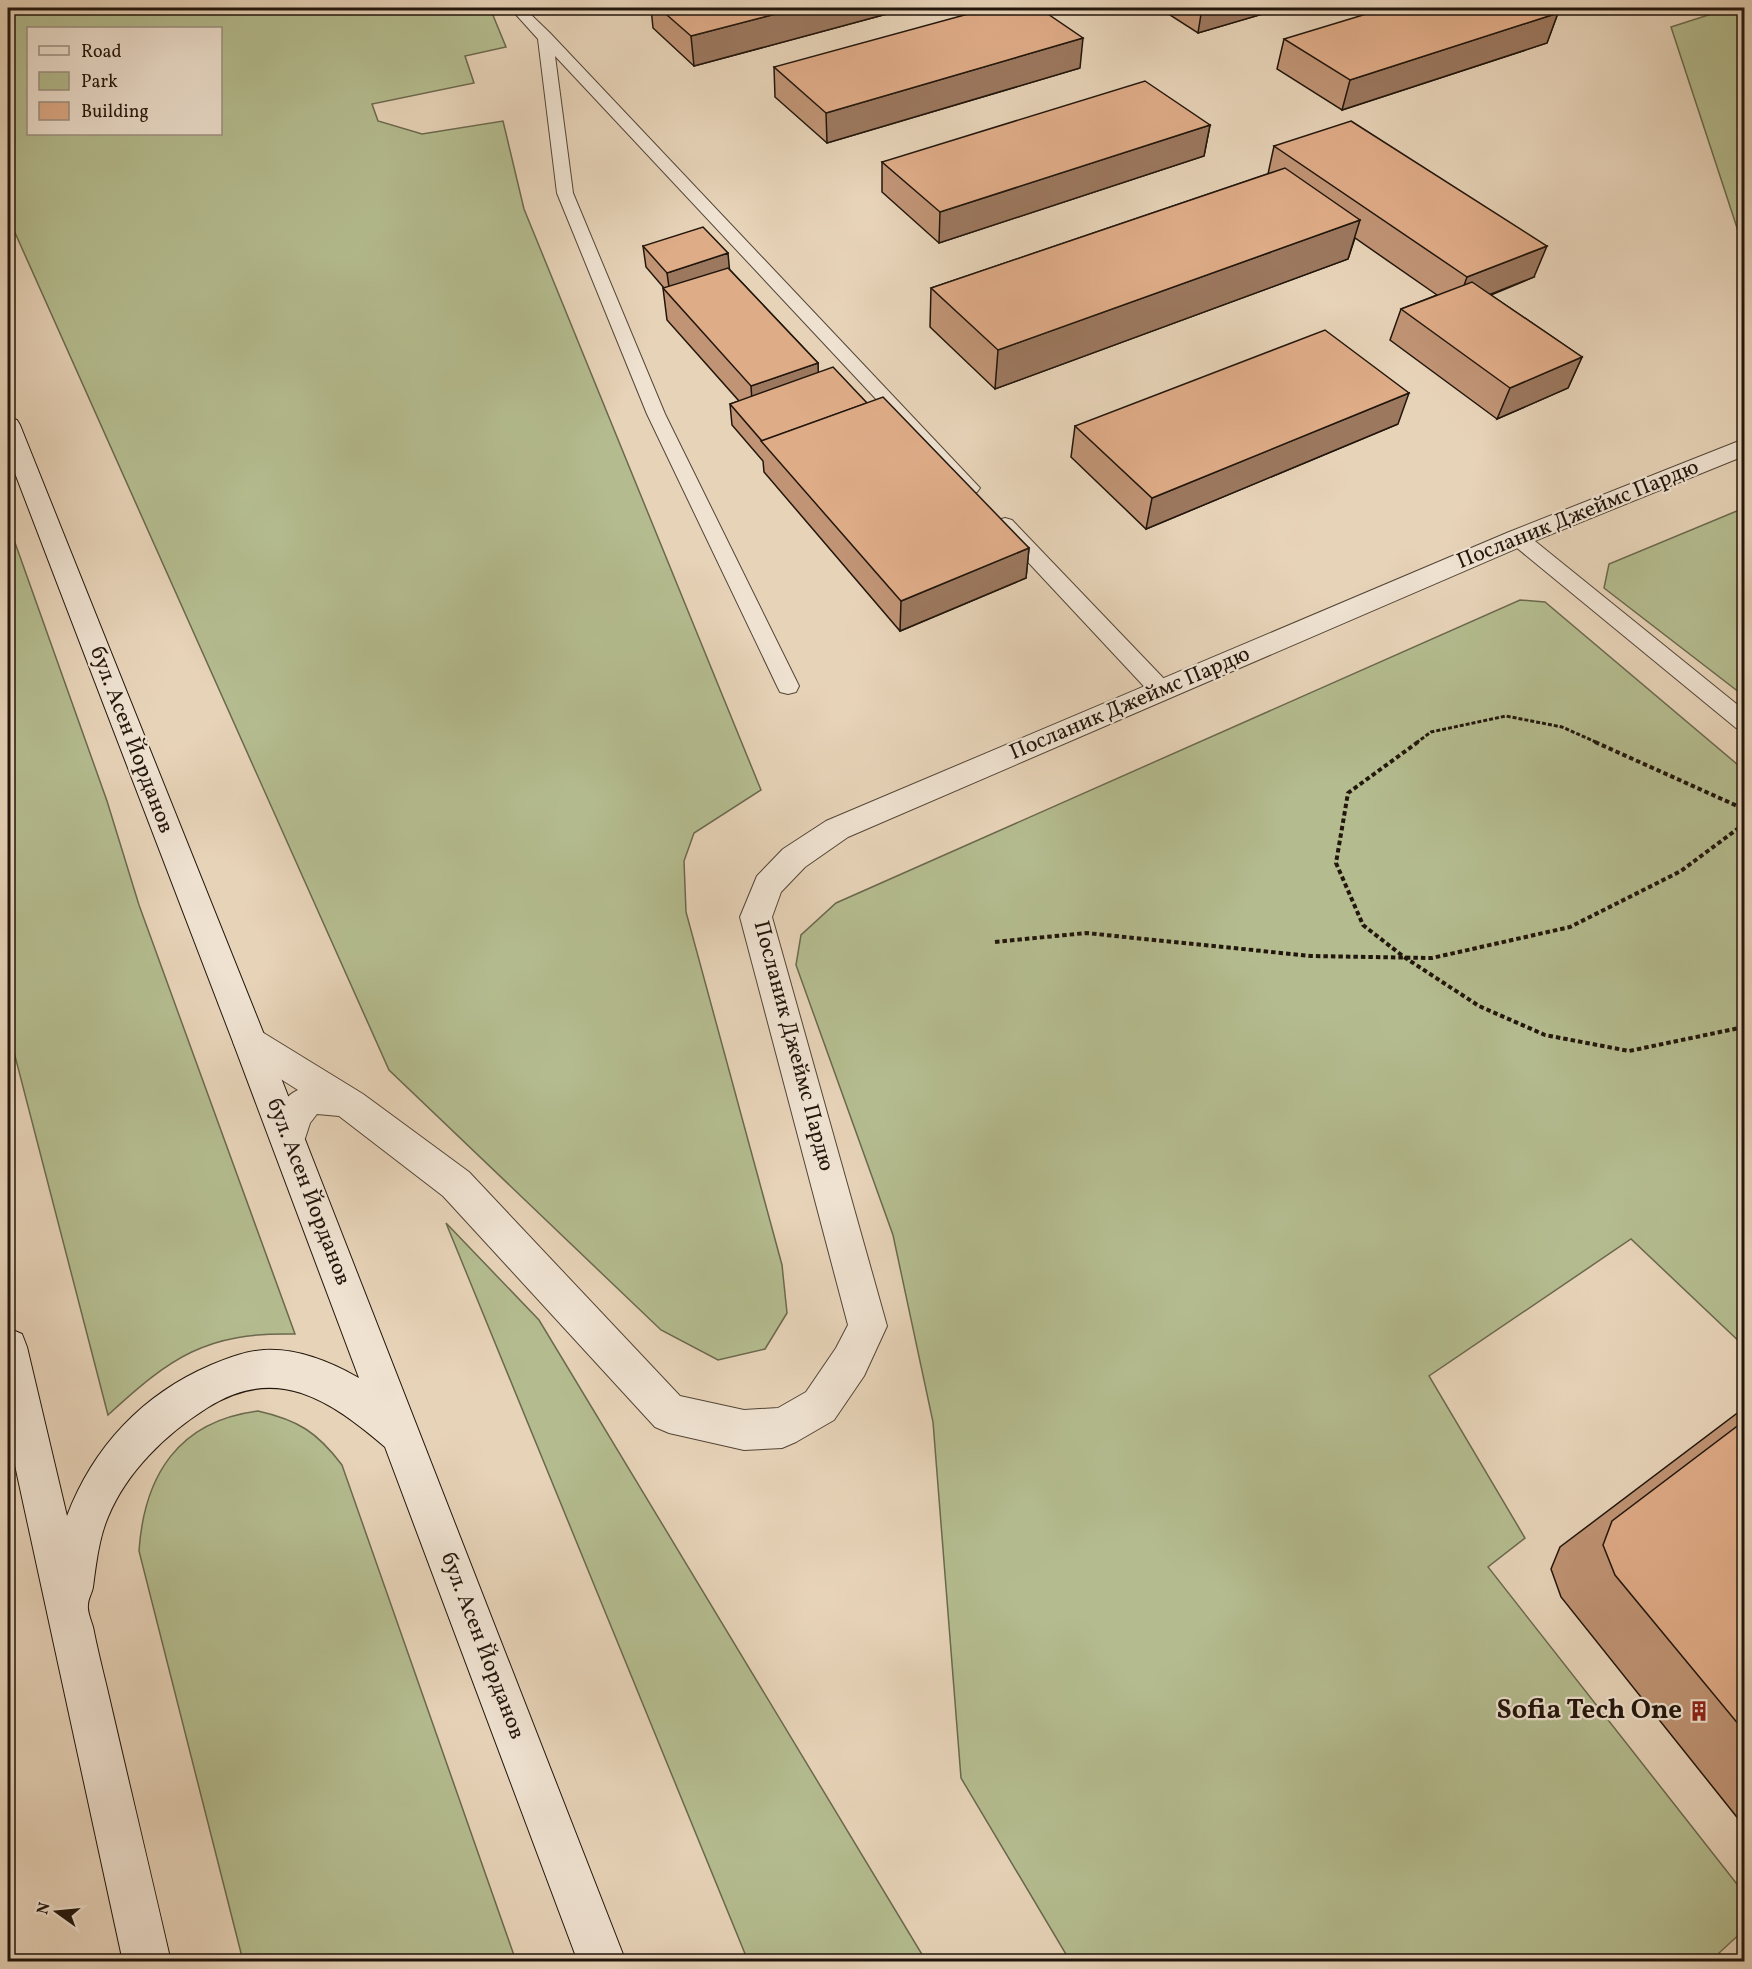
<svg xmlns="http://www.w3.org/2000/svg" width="1752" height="1969" font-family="Vollkorn,serif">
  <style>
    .green { fill: #b4bc8f; stroke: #6b694e; stroke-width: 1.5; fill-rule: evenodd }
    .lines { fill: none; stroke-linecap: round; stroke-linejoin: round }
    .lane-casing { stroke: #534537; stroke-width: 2 }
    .street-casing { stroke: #534537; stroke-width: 2 }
    .secondary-casing { stroke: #22160c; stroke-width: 2 }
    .path-far1 { stroke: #22160c; stroke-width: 3; stroke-dasharray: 4 2; stroke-linecap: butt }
    .path { stroke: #22160c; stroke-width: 4; stroke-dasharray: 4.5 3; stroke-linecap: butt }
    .lane { fill: #efe2d1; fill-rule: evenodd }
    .street { fill: #efe2d1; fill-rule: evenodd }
    .secondary { fill: #efe2d1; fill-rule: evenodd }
    .wall { fill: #c09475; stroke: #22160c; stroke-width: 1.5 }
    .shaded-wall { fill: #9c785f; stroke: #22160c; stroke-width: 1.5 }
    .building { fill: #dfac88; stroke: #22160c; stroke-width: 1.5 }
    .labels { text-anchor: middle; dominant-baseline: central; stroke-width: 4.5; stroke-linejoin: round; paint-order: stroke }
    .street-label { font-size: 22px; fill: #22160c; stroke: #efe2d1 }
    .near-poi-label { font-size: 27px; font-weight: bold; fill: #22160c; stroke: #efe2d1; text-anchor: end }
  </style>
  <rect width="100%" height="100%" fill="#e7d3b8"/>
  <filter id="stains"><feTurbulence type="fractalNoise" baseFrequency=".00333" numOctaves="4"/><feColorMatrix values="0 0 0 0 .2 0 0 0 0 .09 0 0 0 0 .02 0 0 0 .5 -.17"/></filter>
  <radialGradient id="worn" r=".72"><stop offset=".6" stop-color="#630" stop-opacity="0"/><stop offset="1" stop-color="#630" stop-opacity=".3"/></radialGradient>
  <g class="green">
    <path d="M8,8H438L440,10L490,8L506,47L465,56L474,83L372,104L378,121L422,134L503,121L524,209L761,790L694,833L684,861L686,912L782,1265L787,1313L765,1349L718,1360L661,1330L389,1070L8,217ZM220,28V134H28V28Z"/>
    <polygon points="1730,8 1744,8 1744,249 1671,27"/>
    <polygon points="1744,508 1744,696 1604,588 1609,564"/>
    <path d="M8,523L107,801L139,905L295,1334C206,1332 171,1357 108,1415L8,1029Z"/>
    <polygon points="1520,600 1545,602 1744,770 1744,1346 1631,1239 1429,1376 1525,1538 1488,1567 1744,1893 1744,1930 1719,1953 1725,1962 1070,1961 961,1778 933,1422 893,1235 796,965 801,935 836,903"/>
    <polygon points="446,1223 539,1320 926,1961 748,1961"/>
    <path d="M258,1411C298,1420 317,1432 342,1465L516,1961H243L139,1551C144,1476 178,1421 258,1411Z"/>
  </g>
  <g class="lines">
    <g class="lane-casing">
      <g id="lane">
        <polygon points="510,8 524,8 550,33 980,488 977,492 970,494 963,492 555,56 573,193 665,414 799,686 796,692 788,694 780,692 777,686 647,414 557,193 538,39"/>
        <polygon points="1005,518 1012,520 1169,684 1172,690 1169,696 1161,698 1153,696 998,530 995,525 998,520"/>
        <polygon points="1518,531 1525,533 1744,710 1744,730 1736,728 1511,543 1508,538 1511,533"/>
      </g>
    </g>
    <g class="street-casing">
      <path id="street" d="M1744,439V456L1527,544L848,837L805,867L781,892L772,917L887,1326L864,1376L834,1420L796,1442L782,1448L744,1450L669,1433L655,1427L443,1196L339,1116L317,1114L310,1123L301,1151L288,1156L275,1151C267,1132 277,1099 298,1090L238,1052L233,1042L238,1032L250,1027L262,1032L363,1094L469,1172L680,1396L744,1410L778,1408L806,1392L836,1348L848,1325L740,917L757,876L783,849L826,821L1509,532Z"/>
    </g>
    <g class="secondary-casing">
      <path id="secondary" d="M8,417L17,420L20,425L267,1042L626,1962H578L385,1447C331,1401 277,1363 207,1408C166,1434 127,1471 108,1517C99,1538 96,1564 93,1587C92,1593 88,1599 88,1605C87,1611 91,1620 93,1627C97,1647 102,1668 107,1688C128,1779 150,1870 171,1962H123L8,1433V1328L22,1334L27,1347L67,1516C93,1447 143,1394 211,1365C228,1358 246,1351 264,1350C297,1348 331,1362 359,1378L233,1042L8,455Z"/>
    </g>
    <polyline class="path-far1" points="1416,743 1431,732 1506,716 1562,727 1598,743"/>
    <g class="path">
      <polyline points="1418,742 1348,793 1336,863 1363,925 1404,957 1479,1006 1545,1035 1629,1051 1744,1027"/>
      <polyline points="1595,742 1744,809"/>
      <polyline points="995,942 1086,933 1311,956 1432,958 1570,927 1681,871 1744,824"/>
    </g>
    <use href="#lane" class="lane"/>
    <use href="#street" class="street"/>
    <use href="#secondary" class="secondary"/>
  </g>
  <g class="wall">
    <polygon points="651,8 909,8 694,66 653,28"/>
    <polygon points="1159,8 1283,8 1198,33"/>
    <polygon points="1558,13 1547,43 1342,110 1277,69 1284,39"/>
    <polygon points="774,67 1080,68 827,143 775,97"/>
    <polygon points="1210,125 1204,156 939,243 882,192 882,162"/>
    <polygon points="1274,146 1534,277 1491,295 1582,357 1568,388 1497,419 1390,340 1401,309 1437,295 1355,238 1348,259 995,389 930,327 931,288 1268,174"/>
    <polygon points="643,246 730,270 818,363 818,373 867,403 1029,548 1026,578 900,631 764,472 763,461 732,425 730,404 739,401 667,320 663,288 664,288 646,267"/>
    <polygon points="1398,424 1146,529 1071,457 1075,426"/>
    <polygon points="1744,1408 1744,1826 1561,1597 1551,1569 1560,1547"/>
  </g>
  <g class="shaded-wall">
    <polygon points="799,8 909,8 694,66 691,36"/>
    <polygon points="1202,8 1283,8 1198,33"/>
    <polygon points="1558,13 1547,43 1342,110 1350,80"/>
    <polygon points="1083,38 1080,68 827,143 826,113"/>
    <polygon points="1210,125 1204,156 939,243 940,212"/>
    <polygon points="1360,220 1348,259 995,389 998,350"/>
    <polygon points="1547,246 1534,277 1456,308 1467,277"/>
    <polygon points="728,253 730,275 670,294 667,273"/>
    <polygon points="1582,357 1568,388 1497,419 1510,388"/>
    <polygon points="818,363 819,394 753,417 751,386"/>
    <polygon points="1409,393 1398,424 1146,529 1152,498"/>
    <polygon points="1029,548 1026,578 900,631 901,601"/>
  </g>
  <g class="building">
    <polygon points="659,8 799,8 691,36"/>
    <polygon points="990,8 1039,8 1083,38 826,113 774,67"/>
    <polygon points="1386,8 1548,8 1558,13 1350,80 1284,39"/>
    <polygon points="1145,81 1210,125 940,212 882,162"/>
    <polygon points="1351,121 1547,246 1467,277 1274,146"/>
    <polygon points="1285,168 1360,220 998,350 931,288"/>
    <polygon points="703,227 728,253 667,273 643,246"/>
    <polygon points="728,268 818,363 751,386 663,288"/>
    <polygon points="1472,282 1582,357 1510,388 1401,309"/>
    <polygon points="1325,330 1409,393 1152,498 1075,426"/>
    <polygon points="833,367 867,403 762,441 730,404"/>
    <polygon points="883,397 1029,548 901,601 761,441"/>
    <polygon points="1744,1421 1744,1731 1615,1575 1603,1545 1612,1521"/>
  </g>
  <defs>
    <g id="building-bare" transform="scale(1.62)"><path d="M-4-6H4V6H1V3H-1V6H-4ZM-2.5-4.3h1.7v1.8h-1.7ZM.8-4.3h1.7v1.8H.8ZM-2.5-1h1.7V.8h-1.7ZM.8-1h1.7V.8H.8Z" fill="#8f2418" stroke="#efe2d1" stroke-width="2.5" paint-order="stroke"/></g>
  </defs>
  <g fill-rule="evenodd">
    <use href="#building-bare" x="1699" y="1711"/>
  </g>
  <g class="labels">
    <g class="street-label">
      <text transform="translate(1578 515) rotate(-22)">Посланик Джеймс Пардю</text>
      <text transform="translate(1130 704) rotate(-23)">Посланик Джеймс Пардю</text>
      <text transform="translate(131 740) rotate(69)">бул. Асен Йорданов</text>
      <text transform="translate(793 1046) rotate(75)">Посланик Джеймс Пардю</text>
      <text transform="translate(308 1192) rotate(69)">бул. Асен Йорданов</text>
      <text transform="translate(482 1646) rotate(69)">бул. Асен Йорданов</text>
    </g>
    <g class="near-poi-label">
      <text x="1682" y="1711">Sofia Tech One</text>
    </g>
  </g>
  <rect width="1752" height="1969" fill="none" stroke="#e7d3b8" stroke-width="30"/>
  <rect x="9" y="9" width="1734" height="1951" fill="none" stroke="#22160c" stroke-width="3"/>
  <rect x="15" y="15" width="1722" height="1939" fill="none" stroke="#22160c" stroke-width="1.5"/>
  <rect x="27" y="27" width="195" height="108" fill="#efe2d1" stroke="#9d9082" stroke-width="1.5"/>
  <rect x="39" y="46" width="30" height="9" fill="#efe2d1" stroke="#9d9082" stroke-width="1.5"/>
  <text x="81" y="57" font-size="18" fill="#22160c">Road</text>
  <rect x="39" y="72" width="30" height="18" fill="#b4bc8f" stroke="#9d9082" stroke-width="1.5"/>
  <text x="81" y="87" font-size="18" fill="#22160c">Park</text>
  <rect x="39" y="102" width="30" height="18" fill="#dfac88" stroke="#9d9082" stroke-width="1.5"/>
  <text x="81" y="117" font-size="18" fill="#22160c">Building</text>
  <g transform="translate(57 1912) rotate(285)" stroke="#efe2d1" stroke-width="4.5" paint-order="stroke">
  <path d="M0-4.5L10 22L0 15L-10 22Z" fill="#22160c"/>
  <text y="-9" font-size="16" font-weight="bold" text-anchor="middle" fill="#22160c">N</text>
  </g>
  <rect width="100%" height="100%" filter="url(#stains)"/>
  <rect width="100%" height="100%" fill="url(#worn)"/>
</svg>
